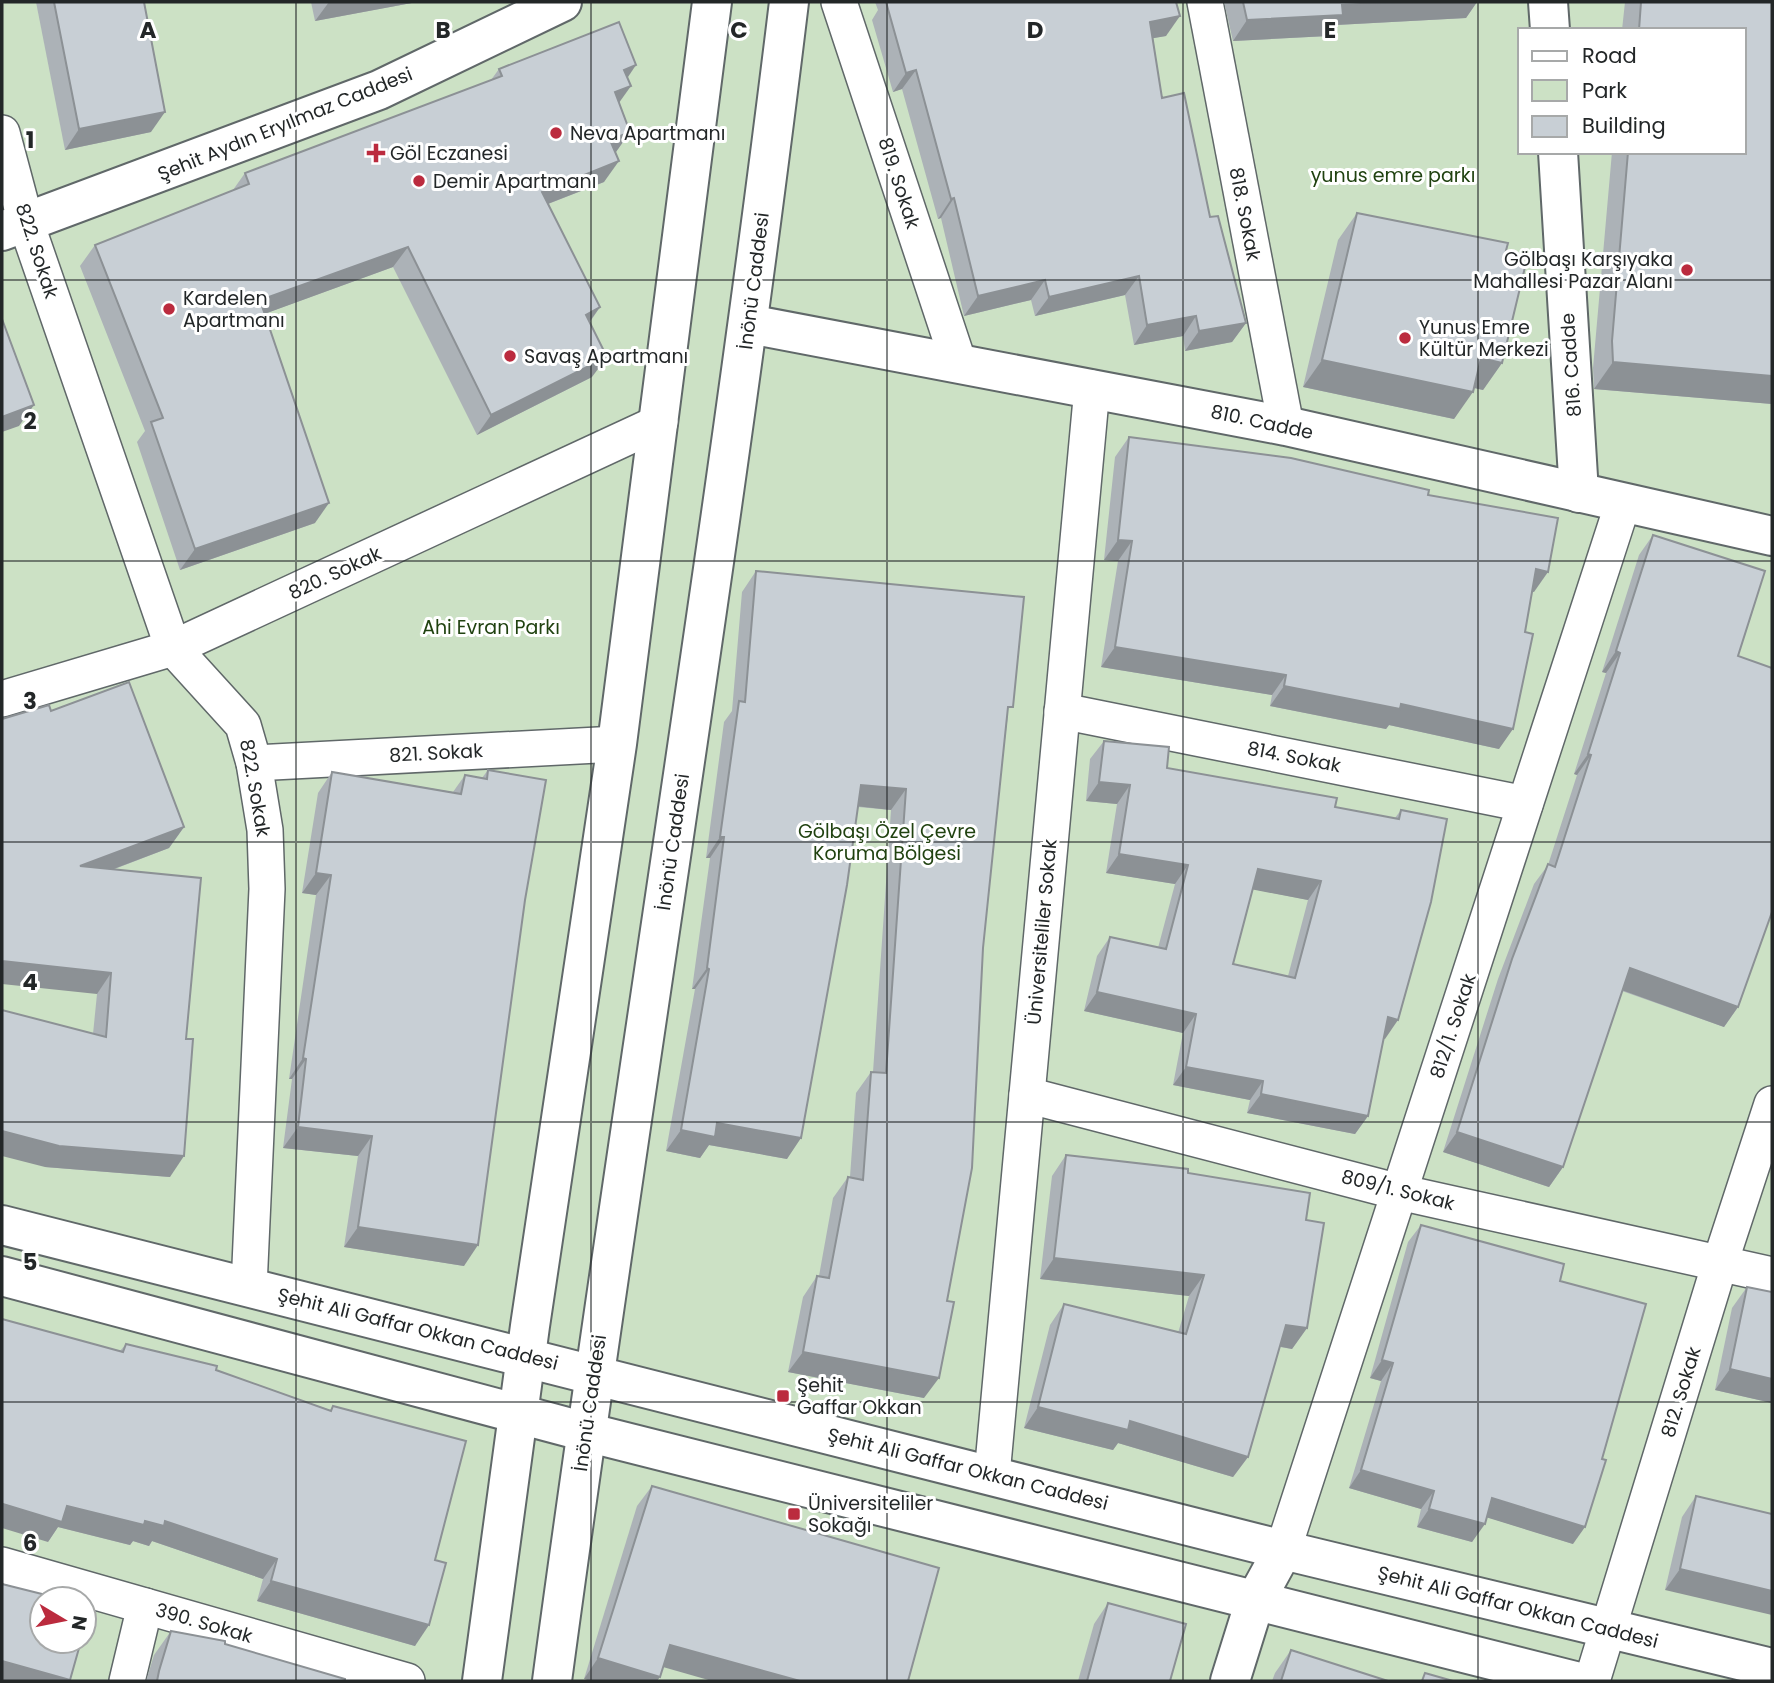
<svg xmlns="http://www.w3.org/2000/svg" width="1774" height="1683" font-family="Poppins,sans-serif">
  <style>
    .green { fill: #cce1c5; fill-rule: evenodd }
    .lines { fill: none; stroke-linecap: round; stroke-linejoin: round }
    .minor-casing { stroke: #606869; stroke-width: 38 }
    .tertiary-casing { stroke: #606869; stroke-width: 42 }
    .minor { stroke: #fff; stroke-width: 35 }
    .tertiary { stroke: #fff; stroke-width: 38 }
    .wall { fill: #acb2b7; fill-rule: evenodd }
    .shaded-wall { fill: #8c9195 }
    .building { fill: #c8cfd5; stroke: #8c9195; stroke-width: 2; fill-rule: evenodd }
    .grid { fill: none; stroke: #232728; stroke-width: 2; stroke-opacity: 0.55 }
    .poi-dot { fill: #bb2b3e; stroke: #fff; stroke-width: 2.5 }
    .labels { text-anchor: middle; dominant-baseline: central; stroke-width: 6; stroke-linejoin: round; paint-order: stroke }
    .street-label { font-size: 19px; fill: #232728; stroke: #fff }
    .poi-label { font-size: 19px; fill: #232728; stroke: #fff; text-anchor: start }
    .park-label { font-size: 19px; fill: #204210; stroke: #fff }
    .grid-label { font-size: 23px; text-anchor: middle; font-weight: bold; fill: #232728; stroke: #fff; stroke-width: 6; stroke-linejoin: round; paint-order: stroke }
  </style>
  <rect width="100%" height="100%" fill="#e8f2f3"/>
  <path class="green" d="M2,2H1772V1681H2ZM1520,30H1744V152H1520ZM42,1599H84V1641H42Z"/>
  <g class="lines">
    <g class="minor-casing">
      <g id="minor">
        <polyline points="839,2 959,364"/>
        <polyline points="1205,2 1286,426"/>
        <polyline points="2,133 26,223 173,648 243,725 254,763 265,830 267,889 249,1287"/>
        <polyline points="2,699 173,648 660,422"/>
        <polyline points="1062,711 1525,804"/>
        <polyline points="254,763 617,744"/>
        <polyline points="1027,1095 1399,1192 1772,1275"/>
        <polyline points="992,1475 1092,388"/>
        <polyline points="1283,1550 1623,503"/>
        <polyline points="2,1565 407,1681"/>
        <polyline points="127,1681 145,1606"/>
        <polyline points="1592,1681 1720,1263 1772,1104"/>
      </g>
    </g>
    <g class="tertiary-casing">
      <g id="tertiary">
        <polyline points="1548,2 1550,30"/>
        <polyline points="1558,152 1579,493"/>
        <polyline points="2,231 379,90 562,2"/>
        <polyline points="749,324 1286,426 1772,536"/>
        <polyline points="2,1225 1283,1550 1772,1668"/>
        <polyline points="2,1276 586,1432 1575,1681"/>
        <polyline points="482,1681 530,1326 617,744 712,2"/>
        <path d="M552,1681C627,1121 721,563 789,2"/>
        <polyline points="1230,1681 1255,1601 1283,1550"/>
      </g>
    </g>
    <use href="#minor" class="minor"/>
    <use href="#tertiary" class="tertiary"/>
  </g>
  <g class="wall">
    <polygon points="36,2 144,2 151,132 65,150"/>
    <polygon points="311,2 417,2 315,21"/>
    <polygon points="875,2 1176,2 1166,36 1153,38 1162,98 1210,217 1246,323 1232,342 1185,351 1183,336 1134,345 1125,295 1035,316 1031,300 964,316 941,218 938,219 902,89 893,92 872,20 878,10"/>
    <polygon points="1224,2 1477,2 1466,18 1336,25 1328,36 1233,41"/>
    <polygon points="1625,2 1772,2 1772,404 1594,389 1593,368 1612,152 1744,152 1744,30 1622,30"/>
    <polygon points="499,69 627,78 619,103 630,132 615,153 604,182 548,204 600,307 590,322 592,377 477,435 393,267 264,314 315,523 180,570 137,442 145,431 80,266 95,245 233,190 245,173 491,80"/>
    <polygon points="1357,213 1504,258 1502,363 1483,390 1474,388 1454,419 1303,387 1338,240"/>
    <polygon points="1129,437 1428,495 1534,592 1532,591 1499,749 1389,725 1386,729 1270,706 1272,695 1101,667 1118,561 1104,560 1115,457"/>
    <polygon points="1653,535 1738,656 1738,1007 1724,1027 1622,991 1563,1167 1549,1187 1443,1152 1498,979 1534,884 1548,865 1577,775 1574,774 1606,673 1602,672 1639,555"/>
    <polygon points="756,571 1008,715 924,1398 788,1372 803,1297 817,1276 819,1276 833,1198 848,1177 850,1177 856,1093 871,1072 873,1072 891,810 858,807 787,1159 709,1145 700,1158 666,1151 695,989 692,989 710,858 706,858 724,722 732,711 742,592"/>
    <polygon points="51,711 184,827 169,848 112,870 170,1177 45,1167 93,1034 97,994"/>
    <path d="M1104,741L1167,768L1335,807L1395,818L1401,810L1385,1039L1383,1038L1368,1116L1355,1134L1247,1113L1250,1100L1173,1085L1183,1033L1084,1011L1097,956L1110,937L1158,948L1175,884L1106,873L1117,804L1086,801L1090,759ZM1253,889L1308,900L1288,976L1233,964Z"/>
    <polygon points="488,770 525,900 464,1266 344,1247 358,1156 283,1148 292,1079 289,1079 316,895 302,893 318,793 332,772 453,792 465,775 482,778"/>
    <polygon points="1066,1155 1188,1173 1306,1220 1307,1328 1292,1349 1280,1347 1248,1457 1233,1477 1118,1443 1113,1450 1024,1428 1050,1325 1064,1304 1178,1333 1189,1296 1040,1279 1052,1176"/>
    <polygon points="1421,1225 1560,1281 1573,1544 1487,1517 1472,1542 1417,1527 1421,1509 1349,1488 1381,1381 1370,1378 1408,1242"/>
    <polygon points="1747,1287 1772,1403 1715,1390 1732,1308"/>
    <polygon points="126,1344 216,1370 330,1410 333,1406 435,1560 415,1646 257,1601 263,1579 152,1541 149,1546 133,1541 130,1545 58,1527 48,1542 120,1351"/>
    <polygon points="652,1486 663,1667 584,1679 637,1506"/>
    <polygon points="1696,1496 1772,1514 1665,1590 1682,1517"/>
    <polygon points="1108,1603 1170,1681 1078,1681 1094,1624"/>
    <polygon points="171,1631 225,1644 345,1681 146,1681 154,1655"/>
    <polygon points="1291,1650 1388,1681 1272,1681 1275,1673"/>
  </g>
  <g class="shaded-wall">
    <polygon points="329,2 417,2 315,21"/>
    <polygon points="1401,2 1477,2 1466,18 1336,25 1328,36 1233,41 1247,20 1342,5"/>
    <polygon points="1180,16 1166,36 1137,41 1150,22"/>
    <polygon points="636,65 622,86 624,70"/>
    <polygon points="916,70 902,89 893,92 906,73"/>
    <polygon points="631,86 616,107 615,92"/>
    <polygon points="165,112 151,132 65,150 79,129"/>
    <polygon points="630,132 616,152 596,161 610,140"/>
    <polygon points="619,161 604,182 527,212 542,192"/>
    <polygon points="954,198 941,218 938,219 951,199"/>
    <polygon points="408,247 393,267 245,321 260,300"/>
    <polygon points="1139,276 1125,295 1035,316 1049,297"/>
    <polygon points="1045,280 1031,300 964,316 978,296"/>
    <polygon points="600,307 585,328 586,315"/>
    <polygon points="1196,316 1183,336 1134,345 1147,325"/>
    <polygon points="1246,323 1232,342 1185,351 1199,331"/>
    <polygon points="607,357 592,377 477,435 491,415"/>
    <polygon points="1481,358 1502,363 1483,390 1462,385"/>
    <polygon points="1322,360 1473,392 1454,419 1303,387"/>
    <polygon points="1613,362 1772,376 1772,404 1594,389"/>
    <polygon points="34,405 19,426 2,432 2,417"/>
    <polygon points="329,503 315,523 180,570 195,549"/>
    <polygon points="1118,540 1132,541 1118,561 1104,560"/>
    <polygon points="1536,569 1548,572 1534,592 1522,590"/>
    <polygon points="1115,647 1286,675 1272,695 1101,667"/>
    <polygon points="1616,651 1620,653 1606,673 1602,672"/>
    <polygon points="1284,686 1401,704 1513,729 1499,749 1389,725 1386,729 1270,706"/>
    <polygon points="1588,754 1591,755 1577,775 1574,774"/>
    <polygon points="1099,782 1130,785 1117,804 1086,801"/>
    <polygon points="861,785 906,789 891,810 846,805"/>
    <polygon points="184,827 169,848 66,887 80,866"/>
    <polygon points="720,837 724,837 710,858 706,858"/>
    <polygon points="1119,854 1188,865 1175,884 1106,873"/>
    <polygon points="1258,869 1321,881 1308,900 1245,888"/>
    <polygon points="316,873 331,875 316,895 302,893"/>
    <polygon points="2,961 111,973 97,994 2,984"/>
    <polygon points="707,968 709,969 695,989 692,989"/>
    <polygon points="1630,968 1738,1007 1724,1027 1616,988"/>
    <polygon points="1097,992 1196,1014 1183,1033 1084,1011"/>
    <polygon points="1388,1017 1398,1020 1385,1039 1375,1036"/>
    <polygon points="303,1058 306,1059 292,1079 289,1079"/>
    <polygon points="1186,1067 1263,1081 1250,1100 1173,1085"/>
    <polygon points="1261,1094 1368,1116 1355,1134 1247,1113"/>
    <polygon points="717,1123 801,1138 787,1159 709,1145 700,1158 666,1151 681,1130"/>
    <polygon points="298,1127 372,1136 358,1156 283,1148"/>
    <polygon points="2,1131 184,1156 170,1177 45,1167 2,1156"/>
    <polygon points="1457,1132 1563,1167 1549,1187 1443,1152"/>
    <polygon points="358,1227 478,1245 464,1266 344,1247"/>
    <polygon points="1054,1258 1204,1275 1189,1296 1040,1279"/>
    <polygon points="1286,1325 1307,1328 1292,1349 1272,1345"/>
    <polygon points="803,1352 939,1378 924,1398 788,1372"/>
    <polygon points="1382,1360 1393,1363 1381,1381 1370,1378"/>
    <polygon points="1730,1369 1772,1379 1772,1403 1715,1390"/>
    <polygon points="1038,1407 1130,1421 1248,1457 1233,1477 1118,1443 1113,1450 1024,1428"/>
    <polygon points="1361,1470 1434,1491 1421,1509 1349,1488"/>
    <polygon points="1492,1498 1585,1527 1573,1544 1479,1515"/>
    <polygon points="3,1504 67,1506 145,1521 165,1521 277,1559 263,1579 152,1541 149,1546 133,1541 130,1545 58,1527 48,1542 2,1528"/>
    <polygon points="1429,1509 1485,1524 1472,1542 1417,1527"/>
    <polygon points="1680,1569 1772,1591 1772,1615 1665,1590"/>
    <polygon points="271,1581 429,1625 415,1646 257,1601"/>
    <polygon points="670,1645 800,1681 712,1681 656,1665"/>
    <polygon points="598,1658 660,1677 657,1681 591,1681 584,1679"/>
    <polygon points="2,1661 70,1680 69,1681 2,1681"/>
  </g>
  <g class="building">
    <polygon points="54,2 144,2 165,112 79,129"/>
    <polygon points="886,2 1176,2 1180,16 1150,22 1162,98 1184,93 1210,217 1218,216 1246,323 1199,331 1196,316 1147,325 1139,276 1049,297 1045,280 978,296 954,198 951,199 916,70 906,73"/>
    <polygon points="1243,2 1401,2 1342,5 1343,15 1247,20"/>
    <polygon points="1641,2 1772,2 1772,376 1613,362 1612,341 1628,152 1744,152 1744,30 1639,30"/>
    <polygon points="619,22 636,65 624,70 631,86 615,92 630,132 610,140 619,161 542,192 600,307 586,315 607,357 491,415 408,247 260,300 329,503 195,549 151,422 163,418 95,245 249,184 245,173 502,76 499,69"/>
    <polygon points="1357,213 1508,243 1504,258 1526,263 1502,363 1481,358 1473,392 1322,360"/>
    <polygon points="2,319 34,405 2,417"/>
    <polygon points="1129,437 1291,458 1429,490 1428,495 1558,518 1548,572 1536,569 1525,632 1533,634 1513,729 1401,704 1400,709 1284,686 1286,675 1115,647 1132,541 1118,540"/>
    <polygon points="1653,535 1765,571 1738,656 1772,668 1772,912 1738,1007 1630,968 1563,1167 1457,1132 1512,959 1548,864 1555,867 1591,755 1588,754 1620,653 1616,651"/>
    <polygon points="756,571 1024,597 1013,707 1008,707 983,948 972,1168 947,1301 954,1302 939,1378 803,1352 817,1276 829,1278 848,1177 863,1180 871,1072 886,1073 906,789 861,785 847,885 801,1138 717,1123 715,1137 681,1130 709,969 707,968 724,837 720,837 739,701 745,702"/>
    <polygon points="129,682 184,827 80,866 201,878 186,1039 193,1039 184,1156 59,1146 2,1131 2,1010 106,1037 111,973 2,961 2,719 49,705 51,711"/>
    <path d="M1104,741L1169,747L1167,768L1337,798L1335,807L1399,819L1401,810L1447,819L1431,902L1398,1020L1388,1017L1368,1116L1261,1094L1263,1081L1186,1067L1196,1014L1097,992L1110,937L1166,949L1188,865L1119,854L1130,785L1099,782ZM1258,869L1321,881L1295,978L1233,964Z"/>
    <polygon points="488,770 546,780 525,900 478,1245 358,1227 372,1136 298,1127 306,1059 303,1058 331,875 316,873 332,772 461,794 465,775 487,779"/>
    <polygon points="1066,1155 1188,1169 1188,1173 1310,1193 1306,1220 1324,1223 1307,1328 1286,1325 1248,1457 1130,1421 1128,1430 1038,1407 1064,1304 1186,1334 1204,1275 1054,1258"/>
    <polygon points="1421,1225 1564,1264 1560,1281 1646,1304 1602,1459 1606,1460 1585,1527 1492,1498 1485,1524 1429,1509 1434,1491 1361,1470 1393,1363 1382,1360"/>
    <polygon points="1747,1287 1772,1292 1772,1379 1730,1369"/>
    <polygon points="2,1319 123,1352 126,1344 217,1366 216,1370 331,1411 333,1406 466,1441 435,1560 446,1563 429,1625 271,1581 277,1559 165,1521 164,1526 145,1521 144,1525 67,1506 62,1522 3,1504 2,1507"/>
    <polygon points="652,1486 939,1568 908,1681 800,1681 670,1645 660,1677 598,1658"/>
    <polygon points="1696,1496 1772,1514 1772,1591 1680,1569"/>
    <polygon points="2,1584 62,1599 42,1599 42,1641 81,1641 70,1680 2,1661"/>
    <polygon points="1108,1603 1186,1624 1170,1681 1087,1681"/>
    <polygon points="84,1605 90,1606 84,1628"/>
    <polygon points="171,1631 225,1641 225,1644 345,1679 345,1681 157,1681 159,1671"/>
    <polygon points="1291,1650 1388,1681 1281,1681"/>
    <polygon points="1425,1673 1453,1681 1422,1681"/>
  </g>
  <path class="grid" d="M296,2V1681M591,2V1681M887,2V1681M1183,2V1681M1478,2V1681M2,280H1772M2,561H1772M2,842H1772M2,1122H1772M2,1402H1772"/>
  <g class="poi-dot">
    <circle cx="556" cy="133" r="7"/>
    <path d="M372.5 142.5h7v7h7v7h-7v7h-7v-7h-7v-7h7z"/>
    <circle cx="419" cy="181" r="7"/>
    <circle cx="1687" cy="270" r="7"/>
    <circle cx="169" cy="309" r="7"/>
    <circle cx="1405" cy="338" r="7"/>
    <circle cx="510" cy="356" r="7"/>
    <rect x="776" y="1389" width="14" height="14" rx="3.5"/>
    <rect x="787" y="1507" width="14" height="14" rx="3.5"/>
  </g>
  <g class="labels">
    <g class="street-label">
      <text transform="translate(285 124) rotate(-22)">Şehit Aydın Eryılmaz Caddesi</text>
      <text transform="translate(899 183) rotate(72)">819. Sokak</text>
      <text transform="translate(1245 214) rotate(79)">818. Sokak</text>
      <text transform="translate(37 251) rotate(72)">822. Sokak</text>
      <text transform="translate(754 281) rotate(-83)">İnönü Caddesi</text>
      <text transform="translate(1571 365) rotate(-94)">816. Cadde</text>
      <text transform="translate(1262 422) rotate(12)">810. Cadde</text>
      <text transform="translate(335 573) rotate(-25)">820. Sokak</text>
      <text transform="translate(436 753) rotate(-3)">821. Sokak</text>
      <text transform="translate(1294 757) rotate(11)">814. Sokak</text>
      <text transform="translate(255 788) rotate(80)">822. Sokak</text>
      <text transform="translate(673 842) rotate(-82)">İnönü Caddesi</text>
      <text transform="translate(1042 932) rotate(-85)">Üniversiteliler Sokak</text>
      <text transform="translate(1453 1026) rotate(-72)">812/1. Sokak</text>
      <text transform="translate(1398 1190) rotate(14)">809/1. Sokak</text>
      <text transform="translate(418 1329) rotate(14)">Şehit Ali Gaffar Okkan Caddesi</text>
      <text transform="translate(1681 1392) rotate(-73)">812. Sokak</text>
      <text transform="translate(590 1403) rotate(-82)">İnönü Caddesi</text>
      <text transform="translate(968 1469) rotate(14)">Şehit Ali Gaffar Okkan Caddesi</text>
      <text transform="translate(1518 1607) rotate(14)">Şehit Ali Gaffar Okkan Caddesi</text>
      <text transform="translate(204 1623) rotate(16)">390. Sokak</text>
    </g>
    <g class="poi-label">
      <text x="570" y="133">Neva Apartmanı</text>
      <text x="390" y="153">Göl Eczanesi</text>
      <text x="433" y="181">Demir Apartmanı</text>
      <text x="1673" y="259" text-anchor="end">Gölbaşı Karşıyaka<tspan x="1673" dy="22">Mahallesi Pazar Alanı</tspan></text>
      <text x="183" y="298">Kardelen<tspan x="183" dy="22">Apartmanı</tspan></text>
      <text x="1419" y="327">Yunus Emre<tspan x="1419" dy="22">Kültür Merkezi</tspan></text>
      <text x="524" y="356">Savaş Apartmanı</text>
      <text x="797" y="1385">Şehit<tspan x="797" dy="22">Gaffar Okkan</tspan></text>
      <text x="808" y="1503">Üniversiteliler<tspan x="808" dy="22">Sokağı</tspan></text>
    </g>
    <g class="park-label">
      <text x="1393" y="175">yunus emre parkı</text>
      <text x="491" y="627">Ahi Evran Parkı</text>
      <text x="887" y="831">Gölbaşı Özel Çevre<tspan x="887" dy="22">Koruma Bölgesi</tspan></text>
    </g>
  </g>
  <g class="grid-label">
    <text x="148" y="38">A</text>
    <text x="443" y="38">B</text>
    <text x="739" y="38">C</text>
    <text x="1035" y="38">D</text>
    <text x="1330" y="38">E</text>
    <text x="30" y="148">1</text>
    <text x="30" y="429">2</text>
    <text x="30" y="709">3</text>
    <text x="30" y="990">4</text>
    <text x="30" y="1270">5</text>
    <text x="30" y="1551">6</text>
  </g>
  <rect width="1774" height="1683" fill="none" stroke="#232728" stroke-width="7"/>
  <rect x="1518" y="28" width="228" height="126" fill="#ffffff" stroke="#a7a9a9" stroke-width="2"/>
  <rect x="1532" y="51" width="35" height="10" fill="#ffffff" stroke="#a7a9a9" stroke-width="2"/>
  <text x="1582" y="63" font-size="21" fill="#232728">Road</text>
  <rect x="1532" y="80" width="35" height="21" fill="#cce1c5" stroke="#a7a9a9" stroke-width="2"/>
  <text x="1582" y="98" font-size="21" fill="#232728">Park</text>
  <rect x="1532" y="116" width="35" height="21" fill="#c8cfd5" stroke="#a7a9a9" stroke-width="2"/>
  <text x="1582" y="133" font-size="21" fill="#232728">Building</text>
  <g transform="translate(63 1620) rotate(100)"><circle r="33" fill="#ffffff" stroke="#a7a9a9" stroke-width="2"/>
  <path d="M0-5L12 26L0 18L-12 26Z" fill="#bb2b3e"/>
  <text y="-10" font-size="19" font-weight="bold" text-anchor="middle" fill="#232728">N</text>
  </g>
</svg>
